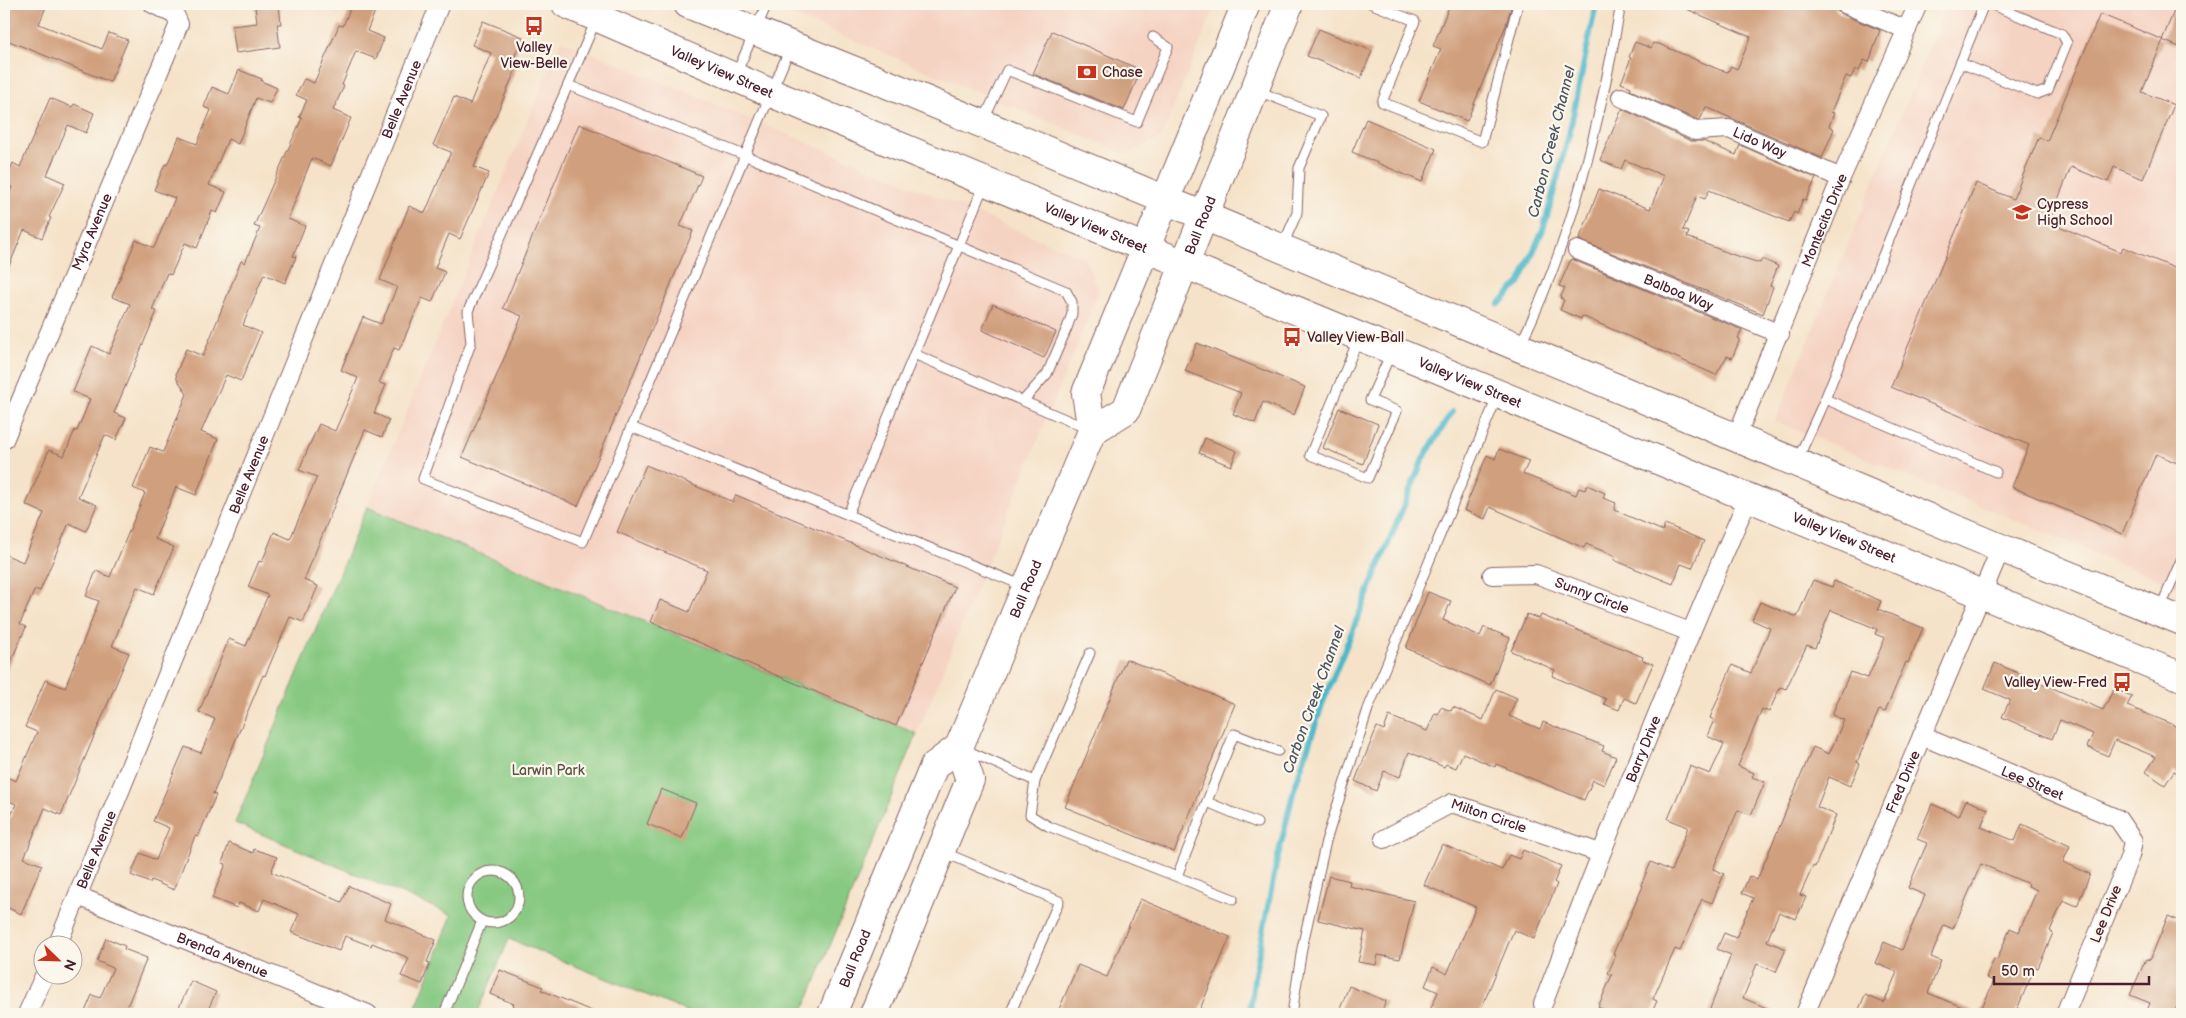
<svg xmlns="http://www.w3.org/2000/svg" width="2186" height="1018" font-family="'Balsamiq Sans',sans-serif">
  <style>
    .built { fill: #f5d3c2 }
    .green { fill: #87c982; stroke: #687456 }
    .lines { fill: none; stroke-linecap: round; stroke-linejoin: round }
    .stream { stroke: #4db8ca; stroke-width: 6 }
    .building { fill: #d09f7d }
    .lane-casing { stroke: #866362; stroke-width: 11 }
    .street-casing { stroke: #866362; stroke-width: 20 }
    .primary-casing { stroke: #866362; stroke-width: 30 }
    .lane { stroke: #fff; stroke-width: 9 }
    .street { stroke: #fff; stroke-width: 18 }
    .primary { stroke: #fff; stroke-width: 28 }
    .labels { text-anchor: middle; dominant-baseline: central; stroke-width: 4.5; stroke-linejoin: round; paint-order: stroke }
    .poi-label { font-size: 14px; fill: #4a1f2b; stroke: #fbf7ec; text-anchor: start }
    .street-label { font-size: 14px; fill: #4a1f2b; stroke: #fbf7ec }
    .park-label { font-size: 14px; fill: #5c5245; stroke: #fbf7ec }
    .water-label { font-size: 15px; font-style: italic; fill: #4b5563; stroke: #fbf7ec }
  </style>
  <rect width="100%" height="100%" fill="#fbf7ec"/>
  <filter id="ink" filterUnits="userSpaceOnUse"><feTurbulence type="fractalNoise" baseFrequency=".02" numOctaves="2"/><feDisplacementMap in="SourceGraphic" scale="10" xChannelSelector="R" yChannelSelector="G"/><feConvolveMatrix kernelMatrix="1 2 1 2 8 2 1 2 1" color-interpolation-filters="sRGB"/></filter>
  <filter id="wash" filterUnits="userSpaceOnUse"><feTurbulence type="fractalNoise" baseFrequency=".0096" numOctaves="4" result="noise"/><feDisplacementMap in="SourceGraphic" scale="20" xChannelSelector="R" yChannelSelector="G"/><feGaussianBlur stdDeviation="1.12" result="paint"/><feColorMatrix in="noise" values="0 0 0 0 0 0 0 0 0 0 0 0 0 0 0 0 0 1.4 0 .05"/><feComposite in="paint" operator="in"/></filter>
  <g filter="url(#wash)">
    <rect width="100%" height="100%" fill="#f5e2c8"/>
    <g class="built">
      <polygon points="766,4 1216,4 1161,138 1126,154"/>
      <polygon points="1947,4 2182,4 2182,589 1775,421"/>
      <polygon points="561,40 1084,258 1099,291 917,734 367,507"/>
    </g>
    <polygon class="green" points="367,507 917,734 802,1014 693,1014 509,939 477,1014 423,1014 415,1010 452,915 235,823"/>
    <g class="lines">
      <g class="stream">
        <polyline points="1499,304 1520,282 1544,227 1569,135 1596,4"/>
        <polyline points="1250,1014 1254,979 1276,865 1294,789 1323,702 1423,459 1452,412"/>
      </g>
    </g>
    <g id="blocks">
      <g class="building">
        <polygon points="4,4 47,4 39,24 102,49 109,33 128,40 110,82 4,39"/>
        <polygon points="270,4 279,4 281,24 277,24 280,47 236,53 232,26 257,23 255,6"/>
        <polygon points="352,4 378,4 367,31 384,38 376,59 356,51 342,85 344,86 333,110 351,118 331,166 312,158 288,219 305,226 293,256 296,257 285,283 264,274 243,325 261,333 241,381 226,375 201,432 218,439 196,495 176,487 155,539 174,547 154,594 137,587 126,612 112,646 129,653 61,815 45,808 24,858 42,865 21,914 4,906 4,832 16,804 4,799 4,776 16,781 37,732 25,727 45,680 65,688 99,601 86,596 96,571 110,577 145,493 133,488 150,447 163,452 187,394 177,379 176,374 186,349 203,356 241,261 245,263 260,228 254,226 302,118 299,117 307,100 296,95 304,79 314,83 339,25 343,26"/>
        <polygon points="1450,4 1512,4 1506,25 1467,121 1419,101 1441,49 1433,46"/>
        <polygon points="1675,4 1835,4 1836,10 1841,14 1880,30 1869,62 1864,60 1859,71 1855,69 1851,78 1846,76 1831,112 1834,113 1829,126 1834,129 1822,158 1706,107 1700,120 1697,120 1630,90 1631,87 1621,83 1631,58 1629,57 1635,42 1651,48 1653,43 1659,44 1720,70 1728,72 1731,66 1737,69 1751,37"/>
        <polygon points="2177,4 2182,4 2182,48 2162,40"/>
        <polygon points="2100,14 2163,40 2142,92 2174,105 2143,179 2114,167 2108,182 2071,167 2049,222 2121,252 2123,247 2182,271 2182,465 2156,454 2122,534 2012,487 2029,445 1891,387 1976,183 2013,199 2039,137 2047,141"/>
        <polygon points="483,21 523,37 513,60 519,62 474,167 489,173 460,239 449,234 435,268 445,272 432,302 422,298 399,350 394,348 379,383 386,385 374,413 389,420 382,437 365,430 304,580 318,586 303,622 290,617 265,676 263,675 213,794 216,795 198,837 195,836 174,890 151,880 150,883 131,875 140,853 156,860 169,828 153,821 185,747 201,753 215,719 199,712 229,639 246,646 268,595 248,587 259,561 262,562 274,532 290,539 317,477 299,470 310,444 319,424 335,431 358,378 341,370 351,346 363,317 381,324 397,287 380,280 409,206 425,213 451,152 433,145 454,97 470,104 491,53 472,45"/>
        <polygon points="1319,29 1372,51 1361,78 1307,56"/>
        <polygon points="1052,31 1141,70 1124,110 1033,74"/>
        <polygon points="239,70 262,79 261,81 277,88 270,103 256,98 238,144 228,139 209,185 226,192 217,213 212,211 197,248 185,243 171,275 167,273 152,310 157,311 114,413 126,418 116,440 105,435 78,497 97,505 86,531 69,523 40,591 35,589 20,624 26,627 4,677 4,554 23,562 44,513 26,505 36,480 49,450 64,456 75,430 77,431 90,399 73,392 92,346 109,354 130,304 112,297 136,240 154,248 175,198 154,190 165,164 167,165 179,137 197,144 211,110 204,107 212,87 229,94"/>
        <polygon points="50,98 72,107 74,104 94,113 86,133 68,125 47,175 65,183 49,217 51,218 42,238 24,230 4,278 4,207 12,187 4,184 13,163 20,167"/>
        <polygon points="1622,109 1691,141 1703,141 1736,155 1740,145 1816,178 1806,200 1803,199 1797,214 1794,212 1789,222 1709,190 1705,199 1697,196 1683,230 1689,232 1687,237 1734,255 1760,263 1762,259 1778,266 1770,286 1773,287 1763,314 1579,240 1599,189 1650,209 1664,176 1625,160 1621,169 1600,160"/>
        <polygon points="1366,119 1436,149 1422,182 1352,152"/>
        <polygon points="579,124 702,176 680,226 693,231 578,506 462,457 522,316 503,308"/>
        <polygon points="1571,259 1742,330 1738,338 1740,339 1732,358 1727,356 1716,375 1582,316 1581,319 1560,310 1564,300 1560,298 1565,288 1559,286"/>
        <polygon points="993,304 1056,332 1044,358 982,330"/>
        <polygon points="1197,343 1305,387 1294,415 1263,402 1255,423 1233,414 1241,393 1185,371"/>
        <polygon points="1339,408 1378,424 1363,464 1323,448"/>
        <polygon points="1205,438 1237,451 1231,466 1199,453"/>
        <polygon points="1499,449 1529,461 1523,474 1576,495 1579,488 1585,490 1587,485 1605,493 1603,498 1616,503 1614,510 1663,531 1665,524 1704,541 1692,568 1681,564 1673,584 1614,560 1615,556 1586,544 1584,548 1490,507 1485,519 1464,510 1487,455 1495,459"/>
        <polygon points="646,465 733,502 736,495 955,587 896,726 651,622 660,600 689,612 707,570 617,532"/>
        <polygon points="1813,580 1832,587 1834,581 1881,601 1878,609 1923,628 1908,663 1906,662 1885,712 1879,710 1857,762 1860,764 1850,786 1829,777 1817,807 1836,815 1815,867 1813,866 1800,895 1806,897 1796,919 1779,912 1767,941 1786,949 1776,972 1757,964 1743,998 1781,1014 1708,1014 1731,955 1717,949 1724,933 1736,938 1753,898 1742,893 1749,876 1757,880 1813,747 1829,754 1844,720 1832,715 1850,672 1868,678 1885,638 1875,634 1877,629 1831,610 1815,648 1807,645 1786,689 1780,687 1769,712 1762,709 1738,766 1754,773 1752,777 1765,782 1751,815 1738,810 1713,869 1724,874 1712,903 1702,899 1680,951 1675,949 1653,999 1657,1001 1651,1014 1614,1014 1598,1007 1612,975 1608,973 1616,955 1613,954 1643,886 1641,885 1651,862 1671,871 1688,827 1668,819 1690,766 1710,774 1724,744 1707,736 1714,720 1710,718 1732,665 1751,673 1770,628 1752,620 1760,602 1797,617"/>
        <polygon points="1428,592 1451,601 1443,620 1480,636 1484,627 1510,638 1490,685 1406,648"/>
        <polygon points="1527,614 1539,619 1541,615 1643,657 1642,660 1653,664 1636,703 1624,698 1619,710 1604,704 1606,699 1552,676 1555,670 1511,651"/>
        <polygon points="1126,659 1235,704 1174,852 1065,807"/>
        <polygon points="1995,663 2103,710 2114,689 2132,696 2127,706 2172,724 2182,731 2182,776 2174,771 2165,785 2146,772 2156,757 2115,740 2108,756 2087,747 2093,734 2060,720 2052,739 2002,717 2010,700 1984,689"/>
        <polygon points="1496,689 1517,698 1509,716 1540,729 1543,722 1604,746 1602,751 1616,757 1604,785 1593,780 1584,800 1496,764 1495,767 1463,753 1456,768 1446,764 1444,767 1409,752 1400,777 1384,771 1376,791 1355,781 1377,727 1384,730 1389,716 1427,731 1435,713 1438,714 1441,707 1451,711 1453,707 1483,720"/>
        <polygon points="661,789 696,803 682,838 647,824"/>
        <polygon points="1966,800 1988,809 1981,827 2015,841 2022,824 2070,846 2063,862 2090,874 2077,906 2063,900 2050,931 2053,933 2038,968 2035,967 2015,1014 1979,1014 1994,981 1986,978 1994,959 1997,960 2010,928 2019,932 2037,890 2028,886 2029,884 1981,864 1953,929 1944,925 1931,957 1941,961 1928,993 1979,1014 1857,1014 1865,995 1884,1003 1897,972 1875,963 1884,942 1902,950 1925,895 1908,888 1927,843 1917,839 1932,804 1959,816"/>
        <polygon points="229,843 253,853 254,849 277,857 271,872 342,902 349,886 391,904 385,919 436,940 427,962 430,963 422,984 401,976 409,958 372,943 371,946 345,936 339,951 291,932 299,914 264,899 259,911 239,903 237,908 212,898 226,864 222,863"/>
        <polygon points="1442,844 1502,870 1509,855 1519,859 1523,850 1561,866 1554,882 1557,884 1534,939 1514,930 1479,1014 1439,1014 1430,1010 1438,992 1425,986 1433,967 1447,974 1476,907 1424,885"/>
        <polygon points="1329,876 1350,881 1349,886 1414,901 1400,959 1378,955 1376,965 1358,962 1365,931 1318,920"/>
        <polygon points="1140,899 1230,937 1198,1014 1057,1014 1078,965 1107,977"/>
        <polygon points="2168,916 2182,922 2182,994 2174,1014 2146,1014 2150,1003 2130,995 2146,959 2150,960"/>
        <polygon points="106,938 125,946 124,949 147,958 126,1009 138,1014 84,1014 92,995 100,998 113,968 97,961"/>
        <polygon points="500,970 543,987 541,990 599,1014 510,1014 514,1004 490,994"/>
        <polygon points="191,981 216,992 206,1014 176,1014"/>
        <polygon points="1349,986 1386,1001 1381,1014 1338,1014"/>
      </g>
    </g>
  </g>
  <g filter="url(#ink)">
    <use href="#blocks" fill-opacity="0" stroke="#866362" stroke-width="1"/>
    <g class="lines">
      <g class="lane-casing">
        <g id="lane">
          <polyline points="1372,4 1415,21 1382,102 1482,142 1518,4"/>
          <polyline points="596,20 568,85 744,155 1066,291 1072,302 1072,314 1067,328 1047,374 1023,401"/>
          <polyline points="790,48 631,427 1024,586"/>
          <polyline points="1960,63 2037,94 2048,90 2067,43 2062,34 1990,4"/>
          <polyline points="736,74 767,4"/>
          <polyline points="568,85 468,311 471,343 423,479 583,542 631,427"/>
          <polyline points="1258,91 1321,116 1299,168 1297,213 1283,245"/>
          <polyline points="983,122 1007,70 1137,122 1168,47 1153,37"/>
          <polyline points="1358,340 1310,455 1368,478 1397,411 1370,400 1391,353"/>
          <path d="M1520,345C1573,239 1600,120 1621,4"/>
          <polyline points="914,354 1088,429"/>
          <polyline points="1825,399 1996,472"/>
          <polyline points="1797,461 1825,399 1984,4"/>
          <polyline points="848,514 984,185"/>
          <polyline points="2160,609 2182,558"/>
          <polyline points="966,750 1035,781 1030,815 1048,826 1233,899"/>
          <polyline points="1035,781 1090,653"/>
          <polyline points="1207,802 1257,823"/>
          <polyline points="943,852 1059,901 1010,1014"/>
          <circle cx="493" cy="897" r="26"/>
          <polyline points="1177,876 1234,734 1278,751"/>
          <polyline points="444,1014 482,921"/>
          <polyline points="1292,1014 1302,948 1326,841 1368,709 1498,395"/>
        </g>
      </g>
      <g class="street-casing">
        <g id="street">
          <polyline points="1845,4 1907,30"/>
          <path id="s1" d="M1621,97L1695,131L1729,129L1841,178"/>
          <path id="s2" d="M1577,250L1780,334"/>
          <path id="s3" d="M1736,438L1841,178L1918,4"/>
          <path id="s4" d="M4,440L179,24L175,15L153,4"/>
          <path id="s5" d="M1492,575L1536,574L1690,632"/>
          <path id="s6" d="M1922,736L2118,819L2133,841L2130,856L2065,1014"/>
          <path id="s7" d="M1384,839L1452,803L1600,853"/>
          <path id="s8" d="M78,896L368,1014"/>
          <path id="s9" d="M57,946L440,4"/>
          <path id="s10" d="M1543,1004C1608,833 1676,664 1749,496"/>
          <polyline points="27,1014 44,976"/>
          <path id="s11" d="M1805,1014L2001,548"/>
        </g>
      </g>
      <g class="primary-casing">
        <g id="primary">
          <path id="s12" d="M566,4L771,93L2182,677"/>
          <polyline points="688,4 875,79 2001,548 2182,621"/>
          <path id="s13" d="M1092,431L1126,410L1289,4"/>
          <path id="s14" d="M832,1014L934,766L959,747L1092,431L1086,393L1246,4"/>
          <polyline points="874,1014 970,780 959,747"/>
        </g>
      </g>
      <use href="#lane" class="lane"/>
      <use href="#street" class="street"/>
      <use href="#primary" class="primary"/>
    </g>
  </g>
  <defs>
    <g id="bus-bare" transform="scale(1.5)"><path d="M-5-6H5V4H4V6H2V4H-2V6H-4V4H-5ZM-3.5-4V0h7V-4ZM-3.5 1.2v1.5H-2V1.2ZM2 1.2v1.5H3.5V1.2Z" fill="#c8321e" stroke="#fbf7ec" stroke-width="2.5" paint-order="stroke"/></g>
    <g id="bank-bare" transform="scale(1.5)"><path d="M-6-4H6V4H-6ZM0-2.3a2.3 2.3 0 1 0 0 4.6a2.3 2.3 0 1 0 0-4.6Z" fill="#c8321e" stroke="#fbf7ec" stroke-width="2.5" paint-order="stroke"/></g>
    <g id="school-bare" transform="scale(1.5)"><path d="M0-5L7-2L0 1L-7-2ZM-4 1L0 2.5L4 1V4Q0 6-4 4Z" fill="#c8321e" stroke="#fbf7ec" stroke-width="2.5" paint-order="stroke"/></g>
  </defs>
  <g fill-rule="evenodd">
    <use href="#bus-bare" x="534" y="26"/>
    <use href="#bank-bare" x="1087" y="72"/>
    <use href="#school-bare" x="2022" y="212"/>
    <use href="#bus-bare" x="1292" y="337"/>
    <use href="#bus-bare" x="2122" y="682"/>
  </g>
  <g class="labels">
    <g class="poi-label">
      <text x="534" y="47" text-anchor="middle">Valley<tspan x="534" dy="16">View-Belle</tspan></text>
      <text x="1102" y="72">Chase</text>
      <text x="2037" y="204">Cypress<tspan x="2037" dy="16">High School</tspan></text>
      <text x="1307" y="337">Valley View-Ball</text>
      <text x="2107" y="682" text-anchor="end">Valley View-Fred</text>
    </g>
    <g class="street-label">
      <text stroke="none"><textPath href="#s12" startOffset="170">Valley View Street</textPath></text>
      <text stroke="none"><textPath href="#s9" startOffset="914">Belle Avenue</textPath></text>
      <text stroke="none"><textPath href="#s1" startOffset="149">Lido Way</textPath></text>
      <text stroke="none"><textPath href="#s3" startOffset="235">Montecito Drive</textPath></text>
      <text stroke="none"><textPath href="#s13" startOffset="239">Ball Road</textPath></text>
      <text stroke="none"><textPath href="#s12" startOffset="575">Valley View Street</textPath></text>
      <text stroke="none"><textPath href="#s4" startOffset="226">Myra Avenue</textPath></text>
      <text stroke="none"><textPath href="#s2" startOffset="110">Balboa Way</textPath></text>
      <text stroke="none"><textPath href="#s12" startOffset="980">Valley View Street</textPath></text>
      <text stroke="none"><textPath href="#s9" startOffset="509">Belle Avenue</textPath></text>
      <text stroke="none"><textPath href="#s12" startOffset="1385">Valley View Street</textPath></text>
      <text stroke="none"><textPath href="#s14" startOffset="471">Ball Road</textPath></text>
      <text stroke="none"><textPath href="#s5" startOffset="104">Sunny Circle</textPath></text>
      <text stroke="none"><textPath href="#s10" startOffset="274">Barry Drive</textPath></text>
      <text stroke="none"><textPath href="#s11" startOffset="252">Fred Drive</textPath></text>
      <text stroke="none"><textPath href="#s6" startOffset="120">Lee Street</textPath></text>
      <text stroke="none"><textPath href="#s7" startOffset="116">Milton Circle</textPath></text>
      <text stroke="none"><textPath href="#s9" startOffset="104">Belle Avenue</textPath></text>
      <text transform="translate(2106 914) rotate(-68)">Lee Drive</text>
      <text stroke="none"><textPath href="#s8" startOffset="156">Brenda Avenue</textPath></text>
      <text stroke="none"><textPath href="#s14" startOffset="60">Ball Road</textPath></text>
    </g>
    <g class="park-label">
      <text x="548" y="770">Larwin Park</text>
    </g>
    <g class="water-label">
      <text transform="translate(1552 142) rotate(-76)">Carbon Creek Channel</text>
      <text transform="translate(1314 700) rotate(-70)">Carbon Creek Channel</text>
    </g>
  </g>
  <rect width="2186" height="1018" fill="none" stroke="#fbf7ec" stroke-width="20"/>
  <g transform="translate(58 960) rotate(113)"><circle r="24" fill="#fbf7ec" stroke="#b4a19f"/>
  <path d="M0-4L9 19L0 12L-9 19Z" fill="#c8321e"/>
  <text y="-8" font-size="14" font-weight="bold" text-anchor="middle" fill="#4a1f2b">N</text>
  </g>
  <path d="M1994 976v8h155v-8" fill="none" stroke="#4a1f2b" stroke-width="2.5"/>
  <text x="2001" y="976" font-size="15" fill="#4a1f2b" stroke="#fbf7ec" stroke-width="4" paint-order="stroke">50 m</text>
</svg>
